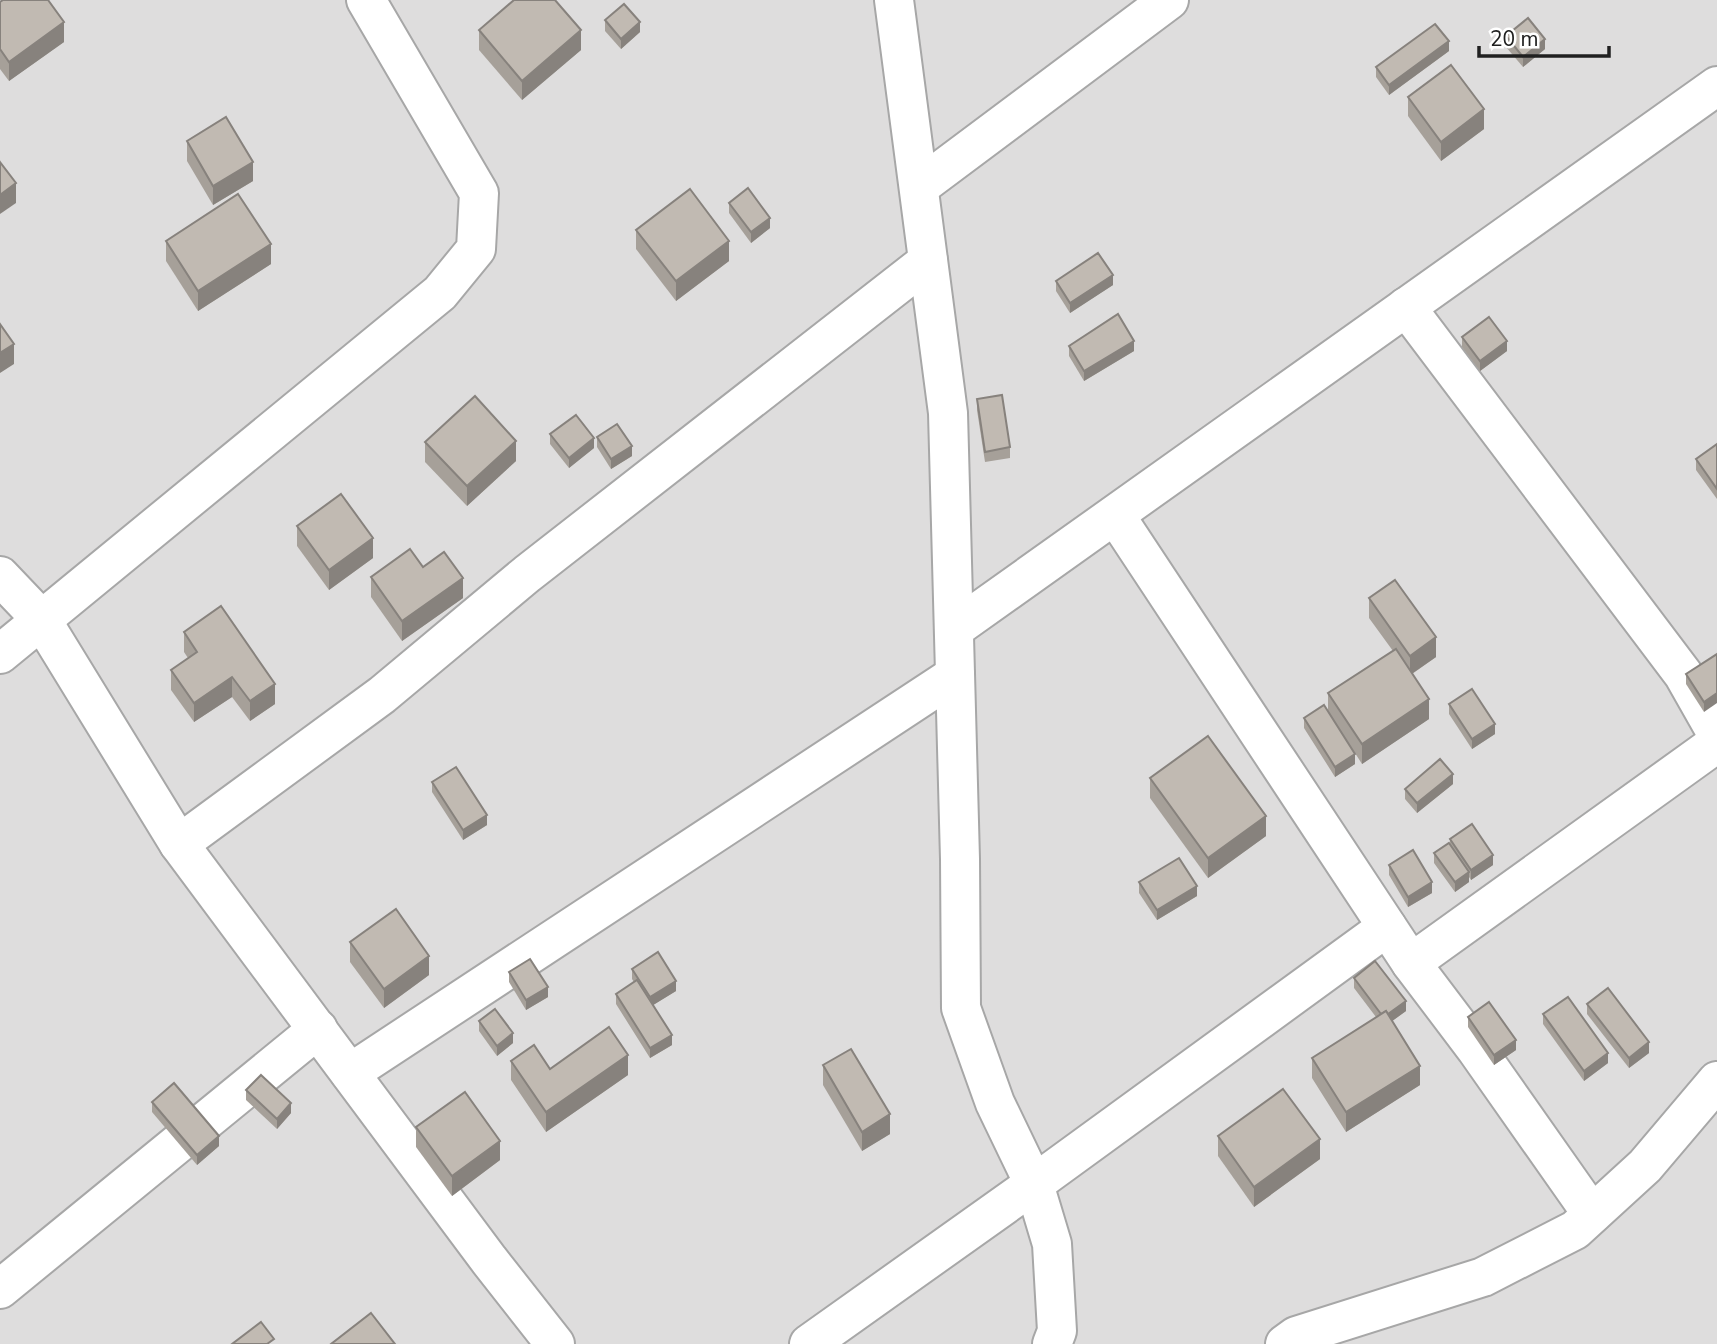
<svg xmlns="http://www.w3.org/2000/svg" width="1717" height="1344" font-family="'Nunito Sans',sans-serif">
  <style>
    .residential { fill: #dedddd }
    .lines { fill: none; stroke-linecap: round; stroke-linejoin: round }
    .minor-casing { stroke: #a7a7a7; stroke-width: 42 }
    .minor { stroke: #fff; stroke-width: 38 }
    .wall { fill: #a6a099 }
    .shaded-wall { fill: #87827d }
    .building { fill: #c1bab2; stroke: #87827d; stroke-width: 2 }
  </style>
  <rect width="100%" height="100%" fill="#f0eee6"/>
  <rect class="residential" x="0" y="0" width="1717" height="1344"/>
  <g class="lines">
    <g class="minor-casing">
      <g id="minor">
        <polyline points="894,0 948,413 960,859 961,1008 995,1103 1034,1184 1052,1244 1057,1331 1052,1344"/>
        <polyline points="919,187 1169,0"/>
        <polyline points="1406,307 1683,674 1717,734"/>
        <polyline points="1115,515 1411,963 1476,1049 1592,1214"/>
        <polyline points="0,576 41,619 179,844 489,1260 555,1344"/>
        <polyline points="954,629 1717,86"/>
        <polyline points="0,654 440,293 476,249 479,193 366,0"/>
        <polyline points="179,844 382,695 527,574 928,261"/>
        <polyline points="1411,963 1717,743"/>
        <polyline points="350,1073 955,675"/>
        <polyline points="0,1289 318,1029"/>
        <polyline points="809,1344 1034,1184 1387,927"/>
        <polyline points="1285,1344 1296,1336 1483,1277 1575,1230 1645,1166 1717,1081"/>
      </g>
    </g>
    <use href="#minor" class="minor"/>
  </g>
  <g class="wall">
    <polygon points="0,2 64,42 9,81 0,69"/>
    <polygon points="605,20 640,32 621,49 605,31"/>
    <polygon points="479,30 581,50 522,100 479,50"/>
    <polygon points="1506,36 1545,49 1523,67 1506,47"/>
    <polygon points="1449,51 1389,95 1376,77 1376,67"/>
    <polygon points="1408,97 1484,129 1441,161 1408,116"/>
    <polygon points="187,141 253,181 213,205 187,161"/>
    <polygon points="729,203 770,228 751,243 729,213"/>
    <polygon points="636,230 729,261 676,301 636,249"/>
    <polygon points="166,241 271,264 198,311 166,261"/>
    <polygon points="1056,281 1113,285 1070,313 1056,291"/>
    <polygon points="1462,337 1507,351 1480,371 1462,347"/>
    <polygon points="1069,346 1134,351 1084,381 1069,356"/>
    <polygon points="977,399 1010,447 1010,458 985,462 977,410"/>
    <polygon points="550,434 594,448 569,468 550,444"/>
    <polygon points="597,437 632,456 611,469 597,447"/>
    <polygon points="425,442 516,461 467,506 425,462"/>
    <polygon points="1717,444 1717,499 1696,470 1696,459"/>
    <polygon points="297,526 373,558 329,590 297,546"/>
    <polygon points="423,567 463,598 402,641 371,597 371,577"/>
    <polygon points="1369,598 1436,657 1412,674 1429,719 1362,764 1355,753 1355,764 1335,777 1304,728 1304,718 1328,711 1328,693 1393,651 1369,618"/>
    <polygon points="184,632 275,704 250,721 232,697 194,722 171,690 171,670 188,658 184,652"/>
    <polygon points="1717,654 1704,712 1686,684 1686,674"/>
    <polygon points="1449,704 1495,734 1472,749 1449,714"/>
    <polygon points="1150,778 1266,836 1208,878 1150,798"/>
    <polygon points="432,782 487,825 463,840 432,792"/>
    <polygon points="1453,784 1417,813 1405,799 1405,789"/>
    <polygon points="1450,839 1493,865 1471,880 1469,877 1469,882 1455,892 1434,863 1434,853 1450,844"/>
    <polygon points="1389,865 1432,893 1408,907 1389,875"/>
    <polygon points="1139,882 1197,896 1157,920 1139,893"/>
    <polygon points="350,942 429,975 384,1008 350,962"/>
    <polygon points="632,969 676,991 653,1005 672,1045 650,1058 616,1004 616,994 634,982 632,979"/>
    <polygon points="509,972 548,997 526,1010 509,982"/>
    <polygon points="1354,978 1406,1011 1392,1021 1420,1085 1346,1132 1312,1078 1312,1058 1376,1017 1354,988"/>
    <polygon points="1587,1004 1649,1053 1629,1068 1587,1014"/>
    <polygon points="1543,1014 1608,1063 1584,1081 1543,1024"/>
    <polygon points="1468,1017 1516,1050 1494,1065 1468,1027"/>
    <polygon points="479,1021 513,1043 497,1056 479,1031"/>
    <polygon points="511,1061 550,1069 628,1075 546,1132 511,1080"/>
    <polygon points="823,1065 890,1134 862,1151 823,1085"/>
    <polygon points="246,1090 291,1113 277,1129 246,1100"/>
    <polygon points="152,1102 219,1146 197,1165 152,1112"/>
    <polygon points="416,1127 500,1160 452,1196 416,1147"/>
    <polygon points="1218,1136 1320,1159 1254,1207 1218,1156"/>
  </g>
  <g class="shaded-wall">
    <polygon points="64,22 64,42 9,81 9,62"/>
    <polygon points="640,22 640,32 621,49 621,39"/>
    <polygon points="581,30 581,50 522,100 522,81"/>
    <polygon points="1545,39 1545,49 1523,67 1523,57"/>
    <polygon points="1449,41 1449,51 1389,95 1389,85"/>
    <polygon points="1484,109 1484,129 1441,161 1441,142"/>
    <polygon points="253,162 253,181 213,205 213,186"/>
    <polygon points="16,183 16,203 0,214 0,195"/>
    <polygon points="770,218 770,228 751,243 751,232"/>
    <polygon points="729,241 729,261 676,301 676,281"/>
    <polygon points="271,244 271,264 198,311 198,291"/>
    <polygon points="1113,275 1113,285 1070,313 1070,303"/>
    <polygon points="1134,341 1134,351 1084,381 1084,371"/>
    <polygon points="1507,341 1507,351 1480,371 1480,361"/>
    <polygon points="14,344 14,364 0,373 0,353"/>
    <polygon points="594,438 594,448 569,468 569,458"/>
    <polygon points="516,441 516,461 467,506 467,486"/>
    <polygon points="632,446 632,456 611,469 611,459"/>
    <polygon points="373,538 373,558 329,590 329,570"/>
    <polygon points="463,578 463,598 402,641 402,621"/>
    <polygon points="1436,637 1436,657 1410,675 1410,656"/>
    <polygon points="232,677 232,697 194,722 194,703"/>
    <polygon points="275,684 275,704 250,721 250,701"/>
    <polygon points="1717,693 1717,703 1704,712 1704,702"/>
    <polygon points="1429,699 1429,719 1362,764 1362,744"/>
    <polygon points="1495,724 1495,734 1472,749 1472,739"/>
    <polygon points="1355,754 1355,764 1335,777 1335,767"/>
    <polygon points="1453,774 1453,784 1417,813 1417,803"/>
    <polygon points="487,815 487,825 463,840 463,830"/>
    <polygon points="1266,816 1266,836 1208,878 1208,858"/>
    <polygon points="1493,855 1493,865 1471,880 1471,870"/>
    <polygon points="1469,872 1469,882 1455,892 1455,882"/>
    <polygon points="1432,882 1432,893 1408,907 1408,897"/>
    <polygon points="1197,886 1197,896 1157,920 1157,910"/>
    <polygon points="429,956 429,975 384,1008 384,989"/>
    <polygon points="676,981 676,991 650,1007 650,997"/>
    <polygon points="548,987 548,997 526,1010 526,1000"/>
    <polygon points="1406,1001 1406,1011 1384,1027 1384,1017"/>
    <polygon points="513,1033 513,1043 497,1056 497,1046"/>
    <polygon points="672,1035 672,1045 650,1058 650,1048"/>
    <polygon points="1516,1040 1516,1050 1494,1065 1494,1055"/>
    <polygon points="1649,1042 1649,1053 1629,1068 1629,1058"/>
    <polygon points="1608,1053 1608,1063 1584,1081 1584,1071"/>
    <polygon points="628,1055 628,1075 546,1132 546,1112"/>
    <polygon points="1420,1066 1420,1085 1346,1132 1346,1112"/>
    <polygon points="291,1103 291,1113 277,1129 277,1119"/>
    <polygon points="890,1114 890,1134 862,1151 862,1132"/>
    <polygon points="219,1136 219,1146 197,1165 197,1155"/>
    <polygon points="1320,1139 1320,1159 1254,1207 1254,1187"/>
    <polygon points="500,1141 500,1160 452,1196 452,1176"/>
  </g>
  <g class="building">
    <polygon points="3,0 48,0 64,22 9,62 0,49 0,2"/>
    <polygon points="514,0 555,0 581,30 522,81 479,30"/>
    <polygon points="624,4 640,22 621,39 605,20"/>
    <polygon points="1528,18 1545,39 1523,57 1506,36"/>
    <polygon points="1435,24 1449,41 1389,85 1376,67"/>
    <polygon points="1451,65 1484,109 1441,142 1408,97"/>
    <polygon points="226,117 253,162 213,186 187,141"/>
    <polygon points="0,162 16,183 0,195"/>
    <polygon points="748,188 770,218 751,232 729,203"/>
    <polygon points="690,189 729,241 676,281 636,230"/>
    <polygon points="238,194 271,244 198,291 166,241"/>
    <polygon points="1098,253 1113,275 1070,303 1056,281"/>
    <polygon points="1118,314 1134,341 1084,371 1069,346"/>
    <polygon points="1489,317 1507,341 1480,361 1462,337"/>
    <polygon points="0,324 14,344 0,353"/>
    <polygon points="1002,395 1010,447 985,452 977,399"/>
    <polygon points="475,396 516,441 467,486 425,442"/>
    <polygon points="576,415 594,438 569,458 550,434"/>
    <polygon points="617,424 632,446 611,459 597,437"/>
    <polygon points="1717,444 1717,489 1696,459"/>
    <polygon points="341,494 373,538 329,570 297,526"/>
    <polygon points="410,549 423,567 444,552 463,578 402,621 371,577"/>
    <polygon points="1395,580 1436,637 1410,656 1369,598"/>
    <polygon points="221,606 275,684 250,701 232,677 194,703 171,670 197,652 184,632"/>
    <polygon points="1396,649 1429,699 1362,744 1328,693"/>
    <polygon points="1717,654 1717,693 1704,702 1686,674"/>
    <polygon points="1472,689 1495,724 1472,739 1449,704"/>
    <polygon points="1324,705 1355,754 1335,767 1304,718"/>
    <polygon points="1208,736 1266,816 1208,858 1150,778"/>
    <polygon points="1440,759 1453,774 1417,803 1405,789"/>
    <polygon points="456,767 487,815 463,830 432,782"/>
    <polygon points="1472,824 1493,855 1471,870 1450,839"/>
    <polygon points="1449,843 1469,872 1455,882 1434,853"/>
    <polygon points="1413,850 1432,882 1408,897 1389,865"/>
    <polygon points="1179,858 1197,886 1157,910 1139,882"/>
    <polygon points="396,909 429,956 384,989 350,942"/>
    <polygon points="658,952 676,981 650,997 632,969"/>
    <polygon points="530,959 548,987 526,1000 509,972"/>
    <polygon points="1375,961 1406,1001 1388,1014 1386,1011 1381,1014 1354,978"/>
    <polygon points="637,980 672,1035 650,1048 616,994"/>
    <polygon points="1608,988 1649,1042 1629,1058 1587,1004"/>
    <polygon points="1568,997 1608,1053 1584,1071 1543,1014"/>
    <polygon points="1489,1002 1516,1040 1494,1055 1468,1017"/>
    <polygon points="495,1009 513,1033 497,1046 479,1021"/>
    <polygon points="1386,1011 1420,1066 1346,1112 1312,1058"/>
    <polygon points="609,1027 628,1055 546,1112 511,1061 534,1045 550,1069"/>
    <polygon points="851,1049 890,1114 862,1132 823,1065"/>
    <polygon points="261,1075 291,1103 277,1119 246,1090"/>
    <polygon points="174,1083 219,1136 197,1155 152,1102"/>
    <polygon points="1283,1089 1320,1139 1254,1187 1218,1136"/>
    <polygon points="465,1092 500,1141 452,1176 416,1127"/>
    <polygon points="371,1313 395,1344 331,1344"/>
    <polygon points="261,1322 274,1339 267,1344 232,1344"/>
  </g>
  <path d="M1479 46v10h130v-10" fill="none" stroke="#202020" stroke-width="3.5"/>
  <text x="1490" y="46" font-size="21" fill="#202020" stroke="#ffffff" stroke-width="5" paint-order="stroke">20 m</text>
</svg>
